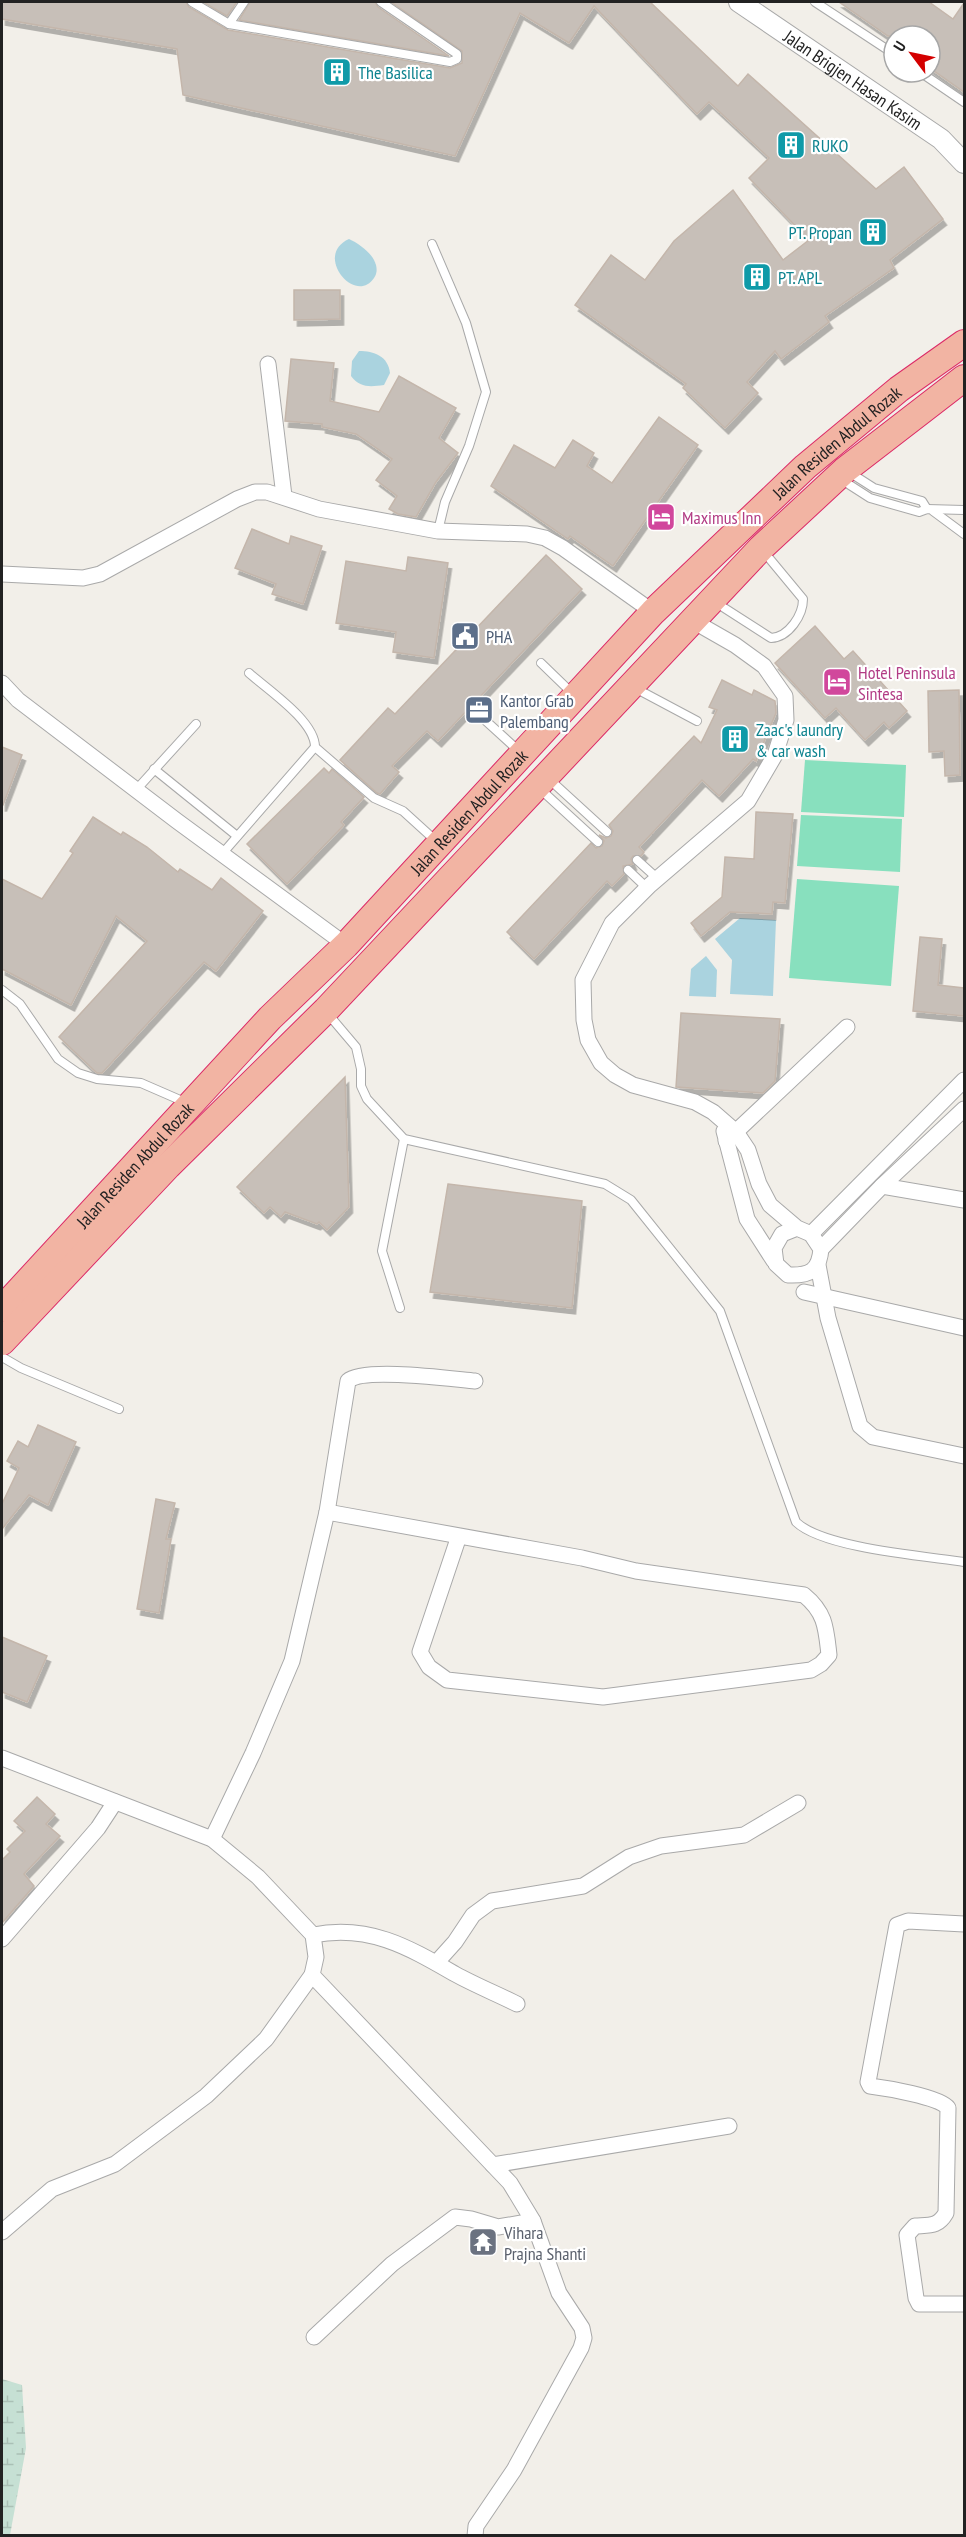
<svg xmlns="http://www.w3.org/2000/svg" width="966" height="2537" font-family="'PT Sans Narrow',sans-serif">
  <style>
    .wetland { fill: url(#wetland-marsh) }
    .pitch { fill: #88e0be }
    .water { fill: #aad3df }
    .building { fill: #c7bfb8; stroke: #c4b6ab; stroke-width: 1.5; filter: url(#shadow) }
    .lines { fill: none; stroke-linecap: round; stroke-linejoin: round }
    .service-casing { stroke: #a9a9a9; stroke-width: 10 }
    .minor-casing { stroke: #a9a9a9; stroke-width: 17 }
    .tertiary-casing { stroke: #a9a9a9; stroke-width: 22 }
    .trunk-casing { stroke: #dc2a67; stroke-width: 28 }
    .service { stroke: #fff; stroke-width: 8 }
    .minor { stroke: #fff; stroke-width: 15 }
    .tertiary { stroke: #fff; stroke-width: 20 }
    .trunk { stroke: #f2b4a3; stroke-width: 26 }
    .labels { text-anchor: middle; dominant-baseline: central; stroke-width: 4.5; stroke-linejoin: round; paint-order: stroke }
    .culture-label { font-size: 18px; fill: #0d838f; stroke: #fff; text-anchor: start }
    .street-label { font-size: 18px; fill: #222; stroke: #fff }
    .hotel-label { font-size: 18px; fill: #b23c85; stroke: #fff; text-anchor: start }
    .service-label { font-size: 18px; fill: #4e5e75; stroke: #fff; text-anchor: start }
    .worship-label { font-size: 18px; fill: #5b616d; stroke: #fff; text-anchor: start }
  </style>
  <defs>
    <pattern id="wetland-marsh" width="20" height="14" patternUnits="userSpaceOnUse" patternTransform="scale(1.5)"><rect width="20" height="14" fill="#c6e0d4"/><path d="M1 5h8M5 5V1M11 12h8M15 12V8" fill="none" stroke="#aac0b6"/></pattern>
    <filter id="shadow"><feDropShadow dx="3.5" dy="6" stdDeviation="0" flood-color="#0004"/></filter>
  </defs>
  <rect width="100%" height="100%" fill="#f2efe9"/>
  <polygon class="wetland" points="2,2379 22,2385 26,2448 10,2535 2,2535"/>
  <g class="pitch">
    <polygon points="805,760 906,765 904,817 801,812"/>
    <polygon points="801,815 902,819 900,872 797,866"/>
    <polygon points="797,879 899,886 891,986 789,978"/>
  </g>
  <g class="water">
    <path d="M349,239C358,243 370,252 374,260C377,266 378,272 374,278C355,306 313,255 349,239Z"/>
    <path d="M359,351C374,351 388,356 390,373L384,385C370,387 360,388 351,376L352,361Z"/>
    <polygon points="740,918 776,920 773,996 730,994 732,960 715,939"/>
    <polygon points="706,956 717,970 716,997 689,996 691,969"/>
  </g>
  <g class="building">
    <polygon points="2,2 186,2 189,7 228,30 450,68 462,63 462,51 391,2 650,2 738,86 748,74 876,189 904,167 943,219 890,260 894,268 825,316 829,322 781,359 775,351 747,382 758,393 725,428 683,388 686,384 575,305 611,255 645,280 674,241 733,190 783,260 809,240 749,178 769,158 709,102 697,114 594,6 569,43 520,13 455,156 183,95 177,49 2,19"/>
    <polygon points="203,2 237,2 227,16"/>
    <polygon points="250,2 375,2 378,7 449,56 239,20"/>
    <polygon points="839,2 929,2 953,19 964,3 964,92 930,68 930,36 888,36"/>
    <polygon points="294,290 340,290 340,319 294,320"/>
    <polygon points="291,359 334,363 330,401 379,412 399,376 456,408 439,438 458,453 436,482 416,517 398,514 389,509 397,496 376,480 392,459 356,434 322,427 322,424 285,421"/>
    <polygon points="659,417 698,445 613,566 570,536 568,539 491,486 514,445 555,468 573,440 594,453 587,466 612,483"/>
    <polygon points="252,529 289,544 291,536 322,546 303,604 272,594 276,584 235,568"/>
    <polygon points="546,555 582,589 438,741 427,731 392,766 399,772 380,794 377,793 340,760 388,708 395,714"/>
    <polygon points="408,557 448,563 434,658 393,652 396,632 336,623 346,561 406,571"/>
    <polygon points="815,626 844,659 853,651 907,711 889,728 884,722 865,740 836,708 825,718 775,663"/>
    <polygon points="722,680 752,695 754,690 775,701 776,713 756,761 753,759 719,796 702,780 639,847 644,852 641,856 633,856 631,859 633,864 623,866 624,874 612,886 607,881 534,959 507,932 591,843 596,848 602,846 604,841 599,835 606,838 611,836 613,831 609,825 694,736 701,743 717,710 709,707"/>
    <polygon points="959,690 960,775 945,776 944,751 929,752 928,691"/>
    <polygon points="2,747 22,755 3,805 2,805"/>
    <polygon points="324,768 329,773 332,769 364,797 341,822 344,825 287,884 247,844"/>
    <polygon points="756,812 793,814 785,903 773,902 772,914 730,912 701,936 691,923 722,897 725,857 754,859"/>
    <polygon points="93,817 121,835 123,832 147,847 178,872 180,869 212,890 221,878 263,911 216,971 204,962 102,1073 97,1073 59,1037 147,941 116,916 71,1005 2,969 2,879 42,899 73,853 70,851"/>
    <polygon points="920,937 942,939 938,985 964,988 964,1016 913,1011"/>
    <polygon points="681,1013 780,1019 775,1081 763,1093 676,1087"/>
    <polygon points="345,1077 349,1207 327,1230 319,1222 317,1224 285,1212 281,1217 270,1207 264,1213 237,1187"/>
    <polygon points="448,1184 582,1201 572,1308 430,1292"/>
    <polygon points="38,1425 76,1442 48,1505 29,1495 2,1529 2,1504 19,1468 7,1461 18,1441 28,1447"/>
    <polygon points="156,1499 175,1503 166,1539 171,1539 159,1613 137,1609"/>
    <polygon points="2,1637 47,1656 27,1702 2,1692"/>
    <polygon points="37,1797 55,1814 46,1824 60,1836 24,1874 34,1886 2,1923 2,1860 10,1852 7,1849 25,1831 14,1821"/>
  </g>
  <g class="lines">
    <g class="service-casing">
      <g id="service">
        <polyline points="192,2 229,24 450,62 457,59 457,54 381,2"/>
        <polyline points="815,2 894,54"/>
        <polyline points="229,24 244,2"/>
        <polyline points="920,72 964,102"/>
        <polyline points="432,244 466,323 486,392 469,446 445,502 438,531"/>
        <polyline points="849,472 874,488 922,501 927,509"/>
        <polyline points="842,480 870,498 919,512 927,509 964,510"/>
        <polyline points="933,511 964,534"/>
        <path d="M715,602L771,638C789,637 803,615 803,599L764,552"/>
        <polyline points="541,663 572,693"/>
        <polyline points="635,688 697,721"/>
        <polyline points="486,721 520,752"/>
        <polyline points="315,747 374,798 403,811 436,841"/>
        <polyline points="154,769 237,836"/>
        <polyline points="549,779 607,832"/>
        <polyline points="539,788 598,842"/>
        <polyline points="136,790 196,724"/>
        <path d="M222,854L315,747C315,721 268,690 249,673"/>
        <polyline points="637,860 658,879"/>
        <polyline points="628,870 647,888"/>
        <polyline points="2,990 20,1004 58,1059 78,1073 97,1079 141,1083 187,1103"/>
        <path d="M328,1014L356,1047L361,1069V1086L367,1099L404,1139L605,1184L631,1200L720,1311L796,1522C823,1548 924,1556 964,1562"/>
        <polyline points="400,1308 382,1251 404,1139"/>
        <polyline points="2,1357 21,1368 119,1409"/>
      </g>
    </g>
    <g class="minor-casing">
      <g id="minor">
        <polyline points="268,364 284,496"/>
        <polyline points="2,574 83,578 100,574 237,499 255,492 267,492 319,509 438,531 527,534 545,538 563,548 653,612"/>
        <path d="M693,621L735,645L764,666L785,696L786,720L775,755L748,801L650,885L612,923L583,980L584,1020L588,1040L601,1063L615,1075L633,1085L695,1102L713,1112L736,1132L748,1150L759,1184L770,1205L797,1228L811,1234L821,1249C819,1271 810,1276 788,1275L776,1264L774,1248L782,1234L797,1228"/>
        <polyline points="2,683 18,700 177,821 346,945"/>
        <polyline points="724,1131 747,1219 774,1261"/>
        <polyline points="726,1141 847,1027"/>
        <polyline points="882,1186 964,1200"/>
        <polyline points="811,1234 964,1080"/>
        <polyline points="821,1249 882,1186 964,1109"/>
        <polyline points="818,1265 828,1318 860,1426 873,1437 964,1456"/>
        <polyline points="804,1292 964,1328"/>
        <path d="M327,1512L582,1558L636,1571L804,1595C826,1613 826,1629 829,1655L821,1664L811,1670L603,1697L447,1680L429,1667L420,1652L459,1536"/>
        <polyline points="2,1758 212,1839 258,1877 313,1935 316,1957 312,1975 510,2183 533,2221 559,2293 582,2328 584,2338 581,2348 514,2470 476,2526 475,2536"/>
        <path d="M212,1839L253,1753L292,1661L327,1512L348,1381C363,1367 452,1379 475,1381"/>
        <path d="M964,1924L908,1921L897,1925L868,2082L870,2086C886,2088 940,2097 948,2108L946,2213C938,2227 930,2225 915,2226L907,2235L916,2298L919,2304H964"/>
        <path d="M313,1935C369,1924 408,1947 455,1974C475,1985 497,1994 517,2004"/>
        <polyline points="2,1939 98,1828 115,1802"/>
        <polyline points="437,1962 455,1942 473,1915 492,1901 583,1886 629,1857 661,1846 744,1835 798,1803"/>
        <polyline points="493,2165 729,2126"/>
        <polyline points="2,2232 52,2189 115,2164 206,2096 266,2039 312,1975"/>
        <polyline points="314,2337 392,2264 455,2217 471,2219 498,2227 533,2221"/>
      </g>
    </g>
    <g class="tertiary-casing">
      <g id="tertiary">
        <path id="s1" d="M739,2L941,139L964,163"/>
      </g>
    </g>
    <g class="trunk-casing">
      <g id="trunk">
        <path id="s2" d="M2,1309L270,1018L346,945L653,612L805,467L899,389L964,343"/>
        <polyline points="2,1342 168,1166 326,1010 761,548 845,470 964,378"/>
      </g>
    </g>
    <use href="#service" class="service"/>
    <use href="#minor" class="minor"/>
    <use href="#tertiary" class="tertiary"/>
    <use href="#trunk" class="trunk"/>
  </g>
  <defs>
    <g id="building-square" transform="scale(1.5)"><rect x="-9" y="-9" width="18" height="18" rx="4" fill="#0f9aa8" stroke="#fff"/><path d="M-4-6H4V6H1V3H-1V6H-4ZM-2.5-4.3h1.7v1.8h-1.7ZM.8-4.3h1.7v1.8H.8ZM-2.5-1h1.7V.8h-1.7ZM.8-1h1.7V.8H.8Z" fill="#fff"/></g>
    <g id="hotel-square" transform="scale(1.5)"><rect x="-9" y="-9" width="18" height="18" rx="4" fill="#d1479c" stroke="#fff"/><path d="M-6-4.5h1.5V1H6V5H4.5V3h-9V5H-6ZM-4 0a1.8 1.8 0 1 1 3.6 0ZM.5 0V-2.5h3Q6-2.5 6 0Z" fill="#fff"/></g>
    <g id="civic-square" transform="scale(1.5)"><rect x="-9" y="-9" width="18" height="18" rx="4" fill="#5c6f8a" stroke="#fff"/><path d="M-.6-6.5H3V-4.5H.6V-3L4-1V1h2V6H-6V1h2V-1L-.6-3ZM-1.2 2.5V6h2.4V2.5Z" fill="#fff"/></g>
    <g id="office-square" transform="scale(1.5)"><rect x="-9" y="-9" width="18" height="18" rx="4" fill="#5c6f8a" stroke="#fff"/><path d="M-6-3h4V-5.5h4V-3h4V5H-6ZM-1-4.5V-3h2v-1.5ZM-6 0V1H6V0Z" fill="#fff"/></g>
    <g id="temple-square" transform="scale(1.5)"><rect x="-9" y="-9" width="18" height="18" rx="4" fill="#6b7280" stroke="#fff"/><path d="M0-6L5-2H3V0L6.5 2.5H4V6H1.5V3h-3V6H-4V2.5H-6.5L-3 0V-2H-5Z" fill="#fff"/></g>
  </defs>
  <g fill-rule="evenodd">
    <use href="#building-square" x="337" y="72"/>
    <use href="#building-square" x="791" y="145"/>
    <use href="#building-square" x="873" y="232"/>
    <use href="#building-square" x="757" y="277"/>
    <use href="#hotel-square" x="661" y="517"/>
    <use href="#civic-square" x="465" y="636"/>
    <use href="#hotel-square" x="837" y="682"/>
    <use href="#office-square" x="479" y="710"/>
    <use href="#building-square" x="735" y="739"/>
    <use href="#temple-square" x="483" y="2242"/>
  </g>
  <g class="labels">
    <g class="culture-label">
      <text x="358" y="72">The Basilica</text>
      <text x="812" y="145">RUKO</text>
      <text x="852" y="232" text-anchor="end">PT. Propan</text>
      <text x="778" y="277">PT. APL</text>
      <text x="756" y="729">Zaac's laundry<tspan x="756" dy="21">&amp; car wash</tspan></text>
    </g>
    <g class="street-label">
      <text stroke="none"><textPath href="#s1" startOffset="138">Jalan Brigjen Hasan Kasim</textPath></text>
      <text stroke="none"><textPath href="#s2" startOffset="1204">Jalan Residen Abdul Rozak</textPath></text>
      <text stroke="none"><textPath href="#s2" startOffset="682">Jalan Residen Abdul Rozak</textPath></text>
      <text stroke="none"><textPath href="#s2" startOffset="196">Jalan Residen Abdul Rozak</textPath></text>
    </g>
    <g class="hotel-label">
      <text x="682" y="517">Maximus Inn</text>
      <text x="858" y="672">Hotel Peninsula<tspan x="858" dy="21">Sintesa</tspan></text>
    </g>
    <g class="service-label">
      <text x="486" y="636">PHA</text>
      <text x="500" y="700">Kantor Grab<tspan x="500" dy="21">Palembang</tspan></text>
    </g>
    <g class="worship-label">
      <text x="504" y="2232">Vihara<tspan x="504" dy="21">Prajna Shanti</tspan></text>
    </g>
  </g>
  <rect width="966" height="2537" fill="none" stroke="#222222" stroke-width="6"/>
  <g transform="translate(912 54) rotate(302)"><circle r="28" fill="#ffffff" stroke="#a7a7a7" stroke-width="1.5"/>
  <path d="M0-4.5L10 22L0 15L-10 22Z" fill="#d40000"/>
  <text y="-9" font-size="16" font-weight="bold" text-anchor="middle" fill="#222222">U</text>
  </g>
</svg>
